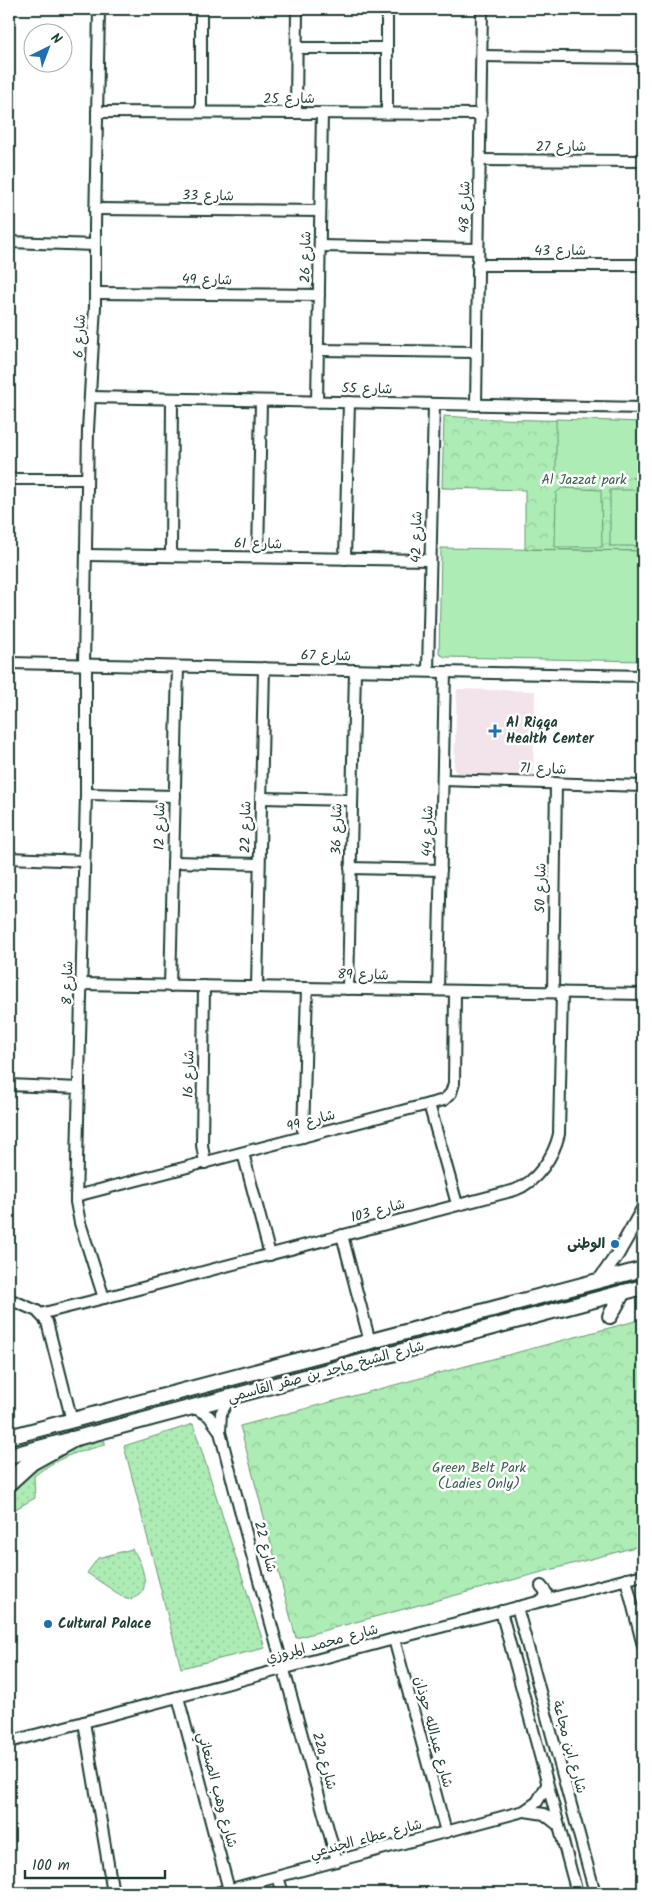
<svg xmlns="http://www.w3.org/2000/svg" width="652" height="1902" font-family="Kalam,'Playpen Sans Arabic',sans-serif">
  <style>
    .built { fill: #f3e3eb }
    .grass { fill: url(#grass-dots); stroke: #669474 }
    .park { fill: url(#park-crowns); stroke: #669474 }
    .pitch { fill: #adecb4; stroke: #669474 }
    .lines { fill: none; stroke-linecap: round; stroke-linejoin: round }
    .minor-casing { stroke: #1f3d34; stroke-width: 14 }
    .tertiary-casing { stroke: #1f3d34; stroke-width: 16 }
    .secondary-casing { stroke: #1f3d34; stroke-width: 18 }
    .primary-casing { stroke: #1f3d34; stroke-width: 20 }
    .minor { stroke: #fff; stroke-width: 10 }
    .tertiary { stroke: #fff; stroke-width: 12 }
    .secondary { stroke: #fff; stroke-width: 14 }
    .primary { stroke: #fff; stroke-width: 16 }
    .poi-dot { fill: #1f6fb2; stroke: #fff; stroke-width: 2 }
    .labels { text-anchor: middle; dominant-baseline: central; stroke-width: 5; stroke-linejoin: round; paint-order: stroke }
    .street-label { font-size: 14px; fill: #1f3d34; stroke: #fff }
    .park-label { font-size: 14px; fill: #3b604e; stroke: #fff }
    .poi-label { font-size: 14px; font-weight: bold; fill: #1f3d34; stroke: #fff; text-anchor: start }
  </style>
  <defs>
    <pattern id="grass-dots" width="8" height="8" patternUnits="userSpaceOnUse" patternTransform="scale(1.25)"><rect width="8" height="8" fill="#adecb4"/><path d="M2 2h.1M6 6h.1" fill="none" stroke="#94cb9b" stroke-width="1.8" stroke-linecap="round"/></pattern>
    <pattern id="park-crowns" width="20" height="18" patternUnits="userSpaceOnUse" patternTransform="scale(1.25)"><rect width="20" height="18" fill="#adecb4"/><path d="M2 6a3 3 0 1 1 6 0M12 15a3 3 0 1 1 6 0" fill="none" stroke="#94cb9b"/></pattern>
  </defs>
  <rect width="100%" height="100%" fill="#fff"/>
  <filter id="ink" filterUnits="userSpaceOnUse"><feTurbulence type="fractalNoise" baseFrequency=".02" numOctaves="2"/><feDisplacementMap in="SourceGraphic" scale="10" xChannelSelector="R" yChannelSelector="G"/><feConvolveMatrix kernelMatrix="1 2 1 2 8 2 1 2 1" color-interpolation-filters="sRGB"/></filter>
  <g filter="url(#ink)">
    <polygon class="built" points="457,689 535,691 533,779 459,776 454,770"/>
    <g class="grass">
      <polygon points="193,1424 265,1648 181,1668 124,1446"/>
      <path d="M103,1438L105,1442V1445C74,1453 60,1456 34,1476L35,1498L12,1511H9V1490L27,1471L68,1447Z"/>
      <path d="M132,1549C139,1556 148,1580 143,1590C141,1595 136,1597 131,1599L123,1597L87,1573L98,1558Z"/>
    </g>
    <g class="park">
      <path d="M444,416C510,421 577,420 643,422V551L525,549V490L442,488Z"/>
      <polygon points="643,1319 643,1545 296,1638 240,1426"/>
    </g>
    <g class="pitch">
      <polygon points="556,419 643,422 643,478 556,476"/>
      <polygon points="562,488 601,490 602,547 555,547 556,493"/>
      <rect x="610" y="490" width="33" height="56"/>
      <polygon points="441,548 643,551 643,661 445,657 439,654"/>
    </g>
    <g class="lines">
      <g class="minor-casing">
        <g id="minor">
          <polyline points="297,48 387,48"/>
          <polyline points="482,56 643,58"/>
          <polyline points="97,112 481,114"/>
          <polyline points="201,112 201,9"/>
          <polyline points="296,113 297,9"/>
          <polyline points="387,113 387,9"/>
          <polyline points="479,160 643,161"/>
          <polyline points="95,209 320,211"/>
          <polyline points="9,242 95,245"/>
          <polyline points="320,246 478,249"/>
          <polyline points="477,265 643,265"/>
          <polyline points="96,293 319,295"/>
          <polyline points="318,350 476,352"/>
          <polyline points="90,397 643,408"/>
          <polyline points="317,402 322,113"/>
          <polyline points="476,405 482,9"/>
          <polyline points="9,479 87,479"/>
          <polyline points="86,555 430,560"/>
          <polyline points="171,556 172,399"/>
          <polyline points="258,557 261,401"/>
          <polyline points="345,559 349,402"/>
          <polyline points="9,663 643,676"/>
          <polyline points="84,665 88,430 95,306 95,227 99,9"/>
          <polyline points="86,665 86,794 76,1202 80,1223 104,1298"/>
          <polyline points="428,671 434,404"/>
          <polyline points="443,780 643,786"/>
          <polyline points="86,794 175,796"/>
          <polyline points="261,798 351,800"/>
          <polyline points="9,858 84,861"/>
          <polyline points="173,862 259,864"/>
          <polyline points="350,868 441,870"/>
          <polyline points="81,984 643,994"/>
          <polyline points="170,986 178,667"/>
          <polyline points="204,986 202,1145 205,1163"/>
          <polyline points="257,987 264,668"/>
          <polyline points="348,989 355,670"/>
          <polyline points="438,990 445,672"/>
          <polyline points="553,992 556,783"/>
          <polyline points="9,1085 79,1088"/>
          <polyline points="429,1104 457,1204"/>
          <polyline points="303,1137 307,988"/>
          <polyline points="243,1153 270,1255"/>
          <polyline points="76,1196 444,1100 451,1093 454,1083 455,991"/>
          <polyline points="342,1235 370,1342"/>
          <polyline points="9,1299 37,1311 47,1322 72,1421"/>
          <path d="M40,1314L104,1298L515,1190C537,1182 554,1156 559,1134L562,992"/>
          <polyline points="231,1396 221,1413 220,1432 247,1537 337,1861"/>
          <polyline points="193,1407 209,1416 219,1430"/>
          <polyline points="626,1579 643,1646"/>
          <polyline points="541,1586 546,1592 544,1600"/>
          <polyline points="517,1607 595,1893"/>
          <polyline points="501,1611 577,1893"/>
          <polyline points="394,1639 446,1832"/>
          <polyline points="178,1697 229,1890"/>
          <polyline points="84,1722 113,1893"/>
          <polyline points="9,1742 394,1639 643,1575"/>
          <polyline points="525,1811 544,1814 558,1825"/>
          <polyline points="278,1877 283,1893"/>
          <polyline points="216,1893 524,1811 537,1802 547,1785"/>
          <polyline points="641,1893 643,1893"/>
        </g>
      </g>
      <g class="tertiary-casing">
        <polyline id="tertiary" points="599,1281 617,1255 643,1209"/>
      </g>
      <g class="secondary-casing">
        <g id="secondary">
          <polyline points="610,1316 623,1292"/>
          <polyline points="9,1437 643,1269"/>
          <polyline points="9,1456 643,1287"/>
        </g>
      </g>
      <g class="primary-casing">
        <polyline id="primary" points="9,1482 31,1462 71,1440"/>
      </g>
      <use href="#minor" class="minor"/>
      <use href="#tertiary" class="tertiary"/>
      <use href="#secondary" class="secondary"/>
      <use href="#primary" class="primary"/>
    </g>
  </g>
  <g class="poi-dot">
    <path d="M492.5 723.5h5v5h5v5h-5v5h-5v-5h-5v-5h5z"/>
    <circle cx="615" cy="1244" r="5"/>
    <circle cx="48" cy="1624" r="5"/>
  </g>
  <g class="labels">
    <g class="street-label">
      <text x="289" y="99">شارع 25</text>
      <text x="561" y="147">شارع 27</text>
      <text transform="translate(208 196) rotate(1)">شارع 33</text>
      <text transform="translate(465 207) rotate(-89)">شارع 48</text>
      <text x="560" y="251">شارع 43</text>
      <text transform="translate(306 257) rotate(-89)">شارع 26</text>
      <text transform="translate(207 280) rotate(1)">شارع 49</text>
      <text transform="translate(80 336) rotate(-87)">شارع 6</text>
      <text transform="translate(367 389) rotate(1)">شارع 55</text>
      <text transform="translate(417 537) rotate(-89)">شارع 42</text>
      <text transform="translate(258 544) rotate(1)">شارع 61</text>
      <text transform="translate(326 656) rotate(1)">شارع 67</text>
      <text transform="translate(543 769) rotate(2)">شارع 71</text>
      <text transform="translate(160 826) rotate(-89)">شارع 12</text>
      <text transform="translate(246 827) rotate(-89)">شارع 22</text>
      <text transform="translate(337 829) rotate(-89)">شارع 36</text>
      <text transform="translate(428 831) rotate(-89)">شارع 44</text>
      <text transform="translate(541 888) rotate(-89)">شارع 50</text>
      <text transform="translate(363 975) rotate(1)">شارع 89</text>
      <text transform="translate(68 983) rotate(-89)">شارع 8</text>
      <text transform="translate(189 1074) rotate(-89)">شارع 16</text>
      <text transform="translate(311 1121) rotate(-15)">شارع 99</text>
      <text transform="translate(378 1211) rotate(-15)">شارع 103</text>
      <text transform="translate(326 1372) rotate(-15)">شارع الشيخ ماجد بن صقر القاسمي</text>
      <text transform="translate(265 1547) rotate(75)">شارع 22</text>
      <text transform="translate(322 1644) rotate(-15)">شارع محمد المروزي</text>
      <text transform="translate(433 1732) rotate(75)">شارع عبدالله حوذان</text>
      <text transform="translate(569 1747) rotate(75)">شارع ابن مجاعة</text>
      <text transform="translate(324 1761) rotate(75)">22a شارع</text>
      <text transform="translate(217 1790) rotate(75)">شارع وهب الصنعاني</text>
      <text transform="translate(366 1839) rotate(-15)">شارع عطاء الجندعي</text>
    </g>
    <g class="park-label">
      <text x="584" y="480">Al Jazzat park</text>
      <text x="479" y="1468">Green Belt Park<tspan x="479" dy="16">(Ladies Only)</tspan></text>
    </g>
    <g class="poi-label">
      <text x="506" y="723">Al Riqqa<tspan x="506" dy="16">Health Center</tspan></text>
      <text x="605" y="1244" text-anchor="end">الوطنی</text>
      <text x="58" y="1624">Cultural Palace</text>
    </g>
  </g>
  <rect width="652" height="1902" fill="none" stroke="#fff" stroke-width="30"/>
  <rect x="15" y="15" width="622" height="1872" fill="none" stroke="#1f3d34" stroke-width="2" filter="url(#ink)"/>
  <g transform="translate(48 48) rotate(42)"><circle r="24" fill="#ffffff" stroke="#a5b1ae"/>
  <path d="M0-4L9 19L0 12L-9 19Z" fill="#1f6fb2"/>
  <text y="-8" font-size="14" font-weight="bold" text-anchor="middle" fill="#1f3d34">N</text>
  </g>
  <path d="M25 1870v8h140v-8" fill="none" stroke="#1f3d34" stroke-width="2.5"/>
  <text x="32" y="1870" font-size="15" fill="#1f3d34" stroke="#ffffff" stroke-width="4" paint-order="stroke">100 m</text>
</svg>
